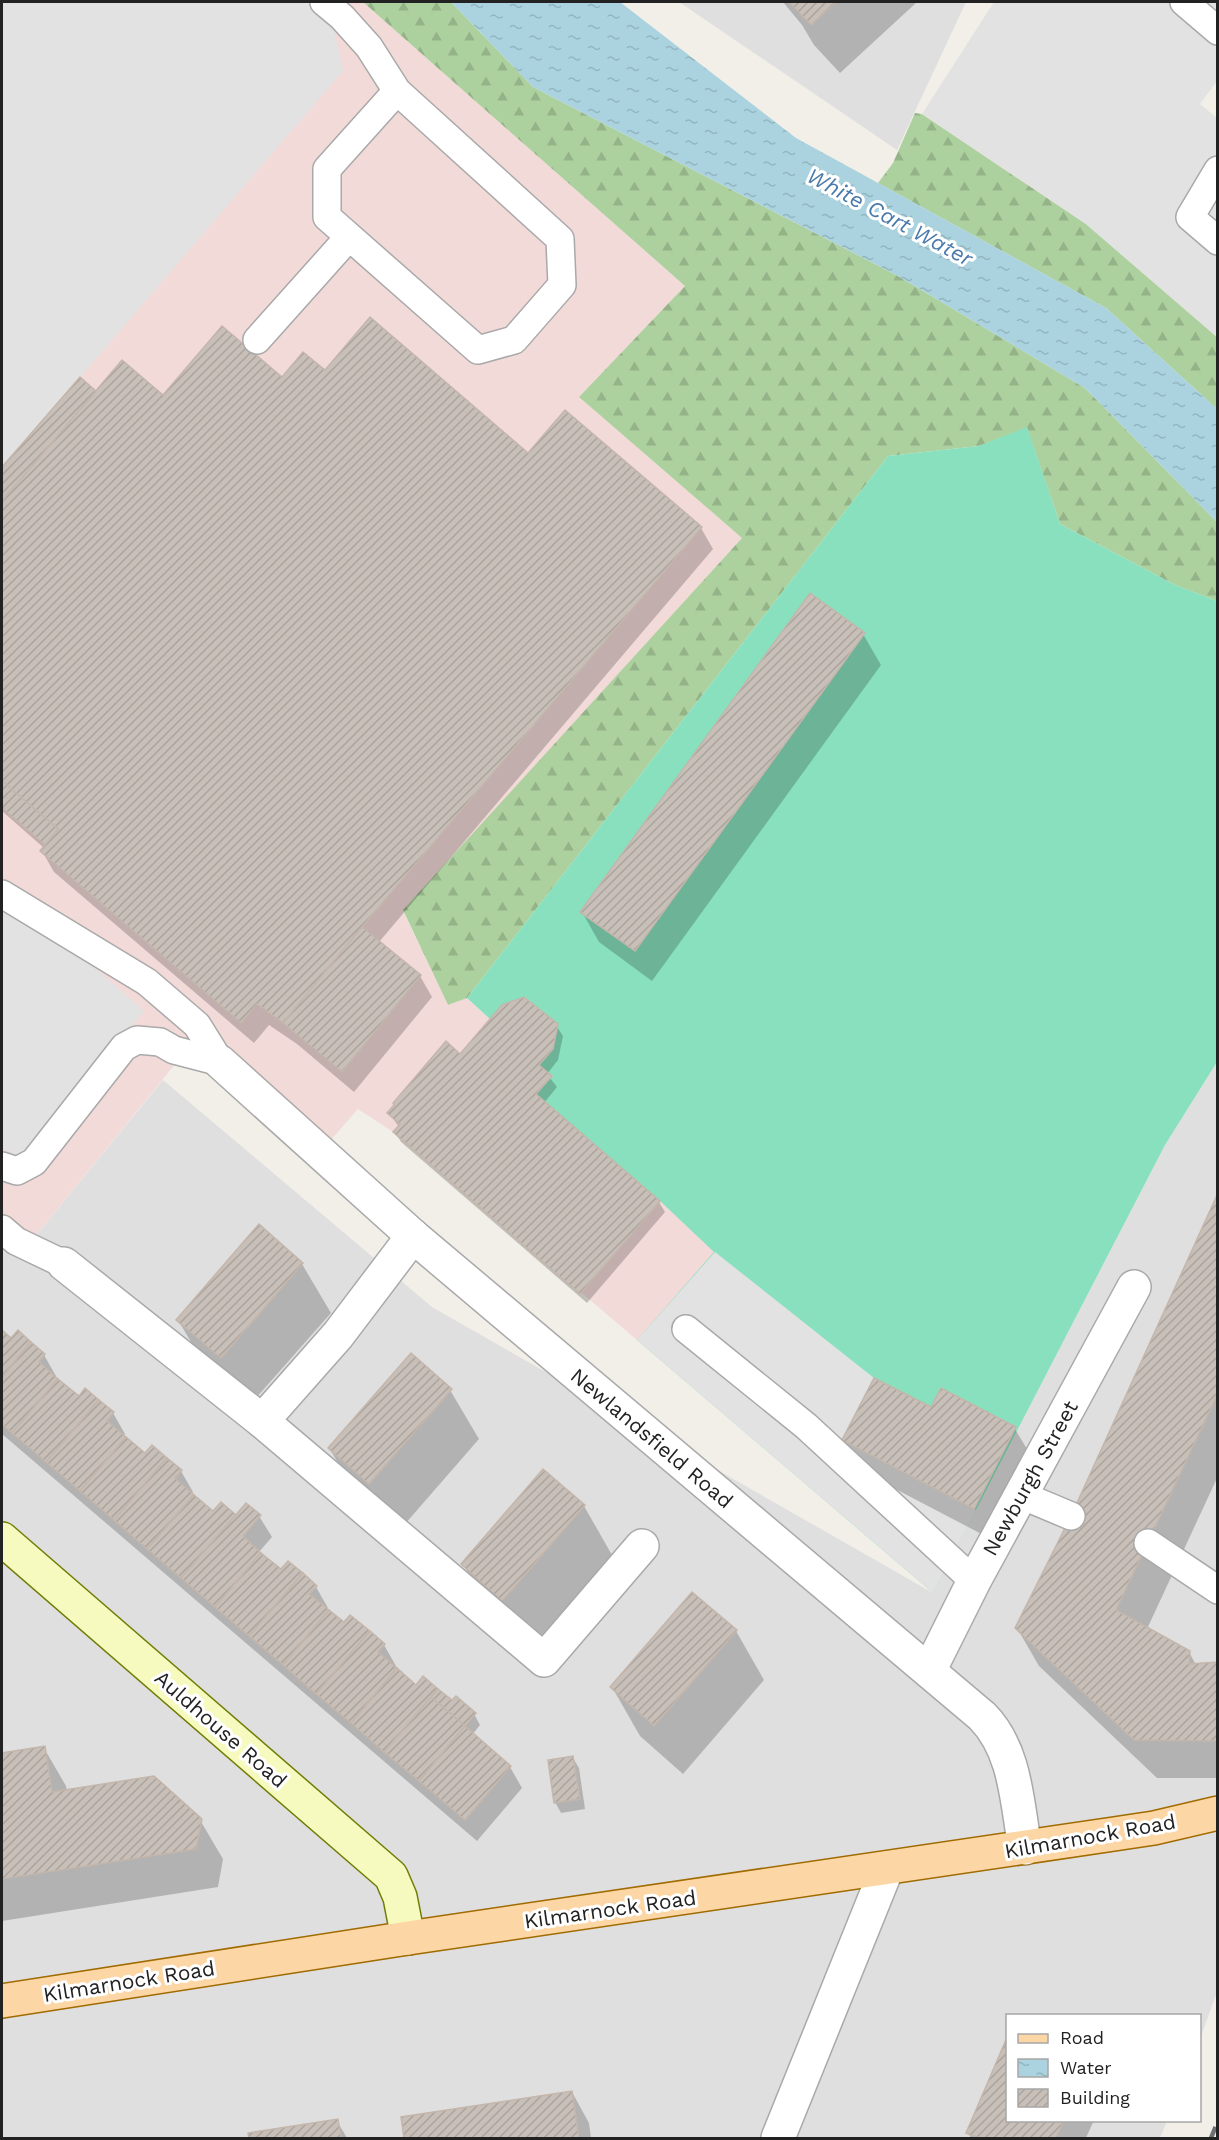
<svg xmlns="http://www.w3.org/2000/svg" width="1219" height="2140" font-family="'Work Sans',sans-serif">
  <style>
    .residential { fill: #e0dfdf }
    .commercial { fill: #f2dad9 }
    .forest { fill: url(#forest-firs) }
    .pitch { fill: #88e0be }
    .parking { fill: #e2e2e2 }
    .water { fill: url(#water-ripples) }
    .shadow { fill: #0003 }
    .building { fill: url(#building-hatch); stroke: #c4b6ab; stroke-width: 1.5 }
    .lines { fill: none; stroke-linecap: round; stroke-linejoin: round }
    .lane-casing { stroke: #a9a9a9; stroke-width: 30 }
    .street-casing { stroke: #a9a9a9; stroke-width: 36 }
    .secondary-casing { stroke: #707d05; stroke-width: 36 }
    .primary-casing { stroke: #a06b00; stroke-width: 36 }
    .lane { stroke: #fff; stroke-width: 27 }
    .street { stroke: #fff; stroke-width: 33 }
    .secondary { stroke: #f7fabf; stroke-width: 33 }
    .primary { stroke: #fcd6a4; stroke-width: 33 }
    .rail { stroke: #707070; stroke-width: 4.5; stroke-dasharray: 12 12; stroke-linecap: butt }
    .labels { text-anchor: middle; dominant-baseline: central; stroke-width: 6; stroke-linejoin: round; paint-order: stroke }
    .street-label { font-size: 21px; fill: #222; stroke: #fff }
    .water-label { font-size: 22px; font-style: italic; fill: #4a7aab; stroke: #fff }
  </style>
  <defs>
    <pattern id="forest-firs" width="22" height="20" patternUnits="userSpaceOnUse" patternTransform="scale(1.5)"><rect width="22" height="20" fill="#add19e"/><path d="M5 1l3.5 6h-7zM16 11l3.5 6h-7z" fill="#95b388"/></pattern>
    <pattern id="water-ripples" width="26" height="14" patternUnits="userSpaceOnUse" patternTransform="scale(1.5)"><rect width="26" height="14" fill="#aad3df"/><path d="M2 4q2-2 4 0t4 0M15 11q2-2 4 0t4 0" fill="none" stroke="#92b5bf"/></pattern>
    <pattern id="building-hatch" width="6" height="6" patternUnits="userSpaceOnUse" patternTransform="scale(1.5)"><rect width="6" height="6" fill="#c7bfb8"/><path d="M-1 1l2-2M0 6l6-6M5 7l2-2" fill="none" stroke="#aba49e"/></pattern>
  </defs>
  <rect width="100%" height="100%" fill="#f2efe9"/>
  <g class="residential">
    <polygon points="679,2 966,2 897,150"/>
    <polygon points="1217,1062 1217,1992 1200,2039 1200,2016 1008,2016 1008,2120 1167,2121 1160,2138 2,2138 2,1242 19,1256 163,1080 432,1307 933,1593 1165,1145"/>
  </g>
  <polygon class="commercial" points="2,2 363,2 685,286 579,397 742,538 403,911 448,1005 467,998 490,1019 502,1005 524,997 558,1024 553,1049 539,1065 552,1076 537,1094 660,1201 715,1252 637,1340 393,1132 358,1109 330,1141 203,1030 19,1256 2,1242"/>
  <g class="forest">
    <polygon points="363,2 451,2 533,87 898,276 1085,388 1217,522 1217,601 1175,585 1060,524 1027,428 979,446 888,456 467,998 448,1005 403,910 742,538 579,397 685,286"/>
    <polygon points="915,113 922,114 1086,224 1217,337 1217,409 1106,308 878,183 893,163"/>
  </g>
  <polygon class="pitch" points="1027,427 1060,524 1175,585 1217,601 1217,1062 1165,1145 933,1593 637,1340 714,1252 660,1201 536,1094 552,1076 539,1065 553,1049 557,1024 525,997 502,1005 490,1019 467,998 888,456 979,446"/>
  <g class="parking">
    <polygon points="2,2 309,2 332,20 343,71 2,468"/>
    <polygon points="994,2 1217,2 1217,81 1200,104 1217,118 1217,337 1086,224 922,114"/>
    <polygon points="2,886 144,1011 21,1164 2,1147"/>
    <polygon points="715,1252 874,1378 842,1440 976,1510 933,1593 637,1340"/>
  </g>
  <polygon class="water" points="451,2 620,2 796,138 1106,308 1217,409 1217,522 1085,388 898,276 533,87"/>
  <g class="shadow">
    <polygon points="783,2 917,2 840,73 814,45 802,25"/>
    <polygon points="325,373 528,455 565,412 701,528 713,549 379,942 420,976 432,997 354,1092 297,1044 269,1025 254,1043 54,872 42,851 44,848 2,811 2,470 80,379 96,393 163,397"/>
    <polygon points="863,634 881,665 652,981 599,942 582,912"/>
    <polygon points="556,1025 563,1036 558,1060 547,1074 557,1087 544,1103 659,1202 665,1212 587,1303 401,1142 395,1132 399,1127 389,1113 460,1056"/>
    <polygon points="1218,1197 1218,1476 1147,1629 1189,1652 1196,1665 1218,1663 1218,1778 1157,1778 1039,1666 1017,1628 1073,1516"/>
    <polygon points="259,1227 302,1264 331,1313 249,1406 207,1369 178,1320"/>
    <polygon points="2,1332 11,1340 18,1332 44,1355 56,1376 55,1378 79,1398 113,1413 125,1434 123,1436 145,1455 152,1447 181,1471 193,1492 191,1494 213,1513 236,1517 259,1516 272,1537 259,1552 281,1571 316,1587 328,1608 326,1610 344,1625 384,1645 396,1666 394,1668 416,1687 474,1714 480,1725 472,1735 510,1767 522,1788 477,1841 2,1434"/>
    <polygon points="450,1390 479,1439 398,1532 358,1498 330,1449"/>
    <polygon points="1015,1429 1033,1459 991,1539 861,1471 843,1440"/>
    <polygon points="584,1506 612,1555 531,1649 491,1613 463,1564"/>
    <polygon points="692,1594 736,1631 764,1680 683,1774 640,1736 612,1687"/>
    <polygon points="44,1748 66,1786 67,1791 200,1820 223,1859 218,1887 2,1921 2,1755"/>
    <polygon points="573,1758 579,1768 585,1809 561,1813 555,1802"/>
    <polygon points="572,2092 589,2123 591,2138 405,2138 402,2118"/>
    <polygon points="1008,2120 1094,2120 1086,2138 971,2138 968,2133"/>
    <polygon points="337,2121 347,2138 250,2138 250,2135"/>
  </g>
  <g class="building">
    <polygon points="789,2 836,2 811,25"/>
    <polygon points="370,317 528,453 565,410 702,527 362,927 283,1023 257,1004 241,1023 40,851 58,829 2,781 2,501 122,360 163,395 222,326 282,377 303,352 325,370"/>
    <polygon points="80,377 96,391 2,501 2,467"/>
    <polygon points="810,593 865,633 635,951 580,912"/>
    <polygon points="2,781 58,829 45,845 2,808"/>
    <polygon points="362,927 421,975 342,1072 283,1023"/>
    <polygon points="524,997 558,1024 553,1049 539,1065 552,1076 536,1094 660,1201 580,1294 393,1132 400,1124 387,1113 394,1105 393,1103 446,1041 460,1054 502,1005"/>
    <polygon points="1218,1193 1218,1393 1116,1610 1190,1651 1189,1664 1218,1662 1218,1741 1134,1740 1015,1628 1071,1516"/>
    <polygon points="259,1224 303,1263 221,1358 176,1320"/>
    <polygon points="2,1330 11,1338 18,1330 31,1342 2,1377"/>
    <polygon points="31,1342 45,1354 39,1362 58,1379 12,1433 2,1424 2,1377"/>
    <polygon points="411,1353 452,1389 369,1484 328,1448"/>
    <polygon points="874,1378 931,1407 941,1388 1016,1427 974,1509 842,1440"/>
    <polygon points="58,1379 79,1396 85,1388 99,1400 46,1462 12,1433"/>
    <polygon points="99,1400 114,1412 107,1421 126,1437 80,1491 46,1462"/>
    <polygon points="126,1437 145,1453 152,1445 167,1458 114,1520 80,1491"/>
    <polygon points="167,1458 182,1470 175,1478 194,1495 147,1549 114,1520"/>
    <polygon points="543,1469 585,1505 502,1601 461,1564"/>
    <polygon points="194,1495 213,1511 221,1502 236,1515 181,1578 147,1549"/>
    <polygon points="246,1503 261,1515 243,1536 261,1553 215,1607 181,1578"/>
    <polygon points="261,1553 281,1569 288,1561 303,1573 249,1636 215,1607"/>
    <polygon points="303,1573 317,1586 309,1594 329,1610 283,1665 249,1636"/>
    <polygon points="692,1592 737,1630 654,1726 610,1687"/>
    <polygon points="329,1610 344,1622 350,1615 370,1631 316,1694 283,1665"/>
    <polygon points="370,1631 385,1644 378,1652 397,1668 351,1723 316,1694"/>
    <polygon points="397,1668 416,1685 423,1676 438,1689 384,1752 351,1723"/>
    <polygon points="438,1689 452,1700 456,1696 476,1713 465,1726 431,1697"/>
    <polygon points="431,1697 465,1726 419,1781 384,1752"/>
    <polygon points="465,1726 511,1766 465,1820 419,1781"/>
    <polygon points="45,1746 52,1792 154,1776 202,1819 196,1849 2,1879 2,1753"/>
    <polygon points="573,1756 580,1799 554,1803 548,1760"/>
    <polygon points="1008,2035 1008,2120 1064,2120 1056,2138 979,2138 966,2133"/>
    <polygon points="572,2091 579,2138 404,2138 401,2117"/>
    <polygon points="338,2119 341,2138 249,2138 248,2133"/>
  </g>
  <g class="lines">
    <g class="lane-casing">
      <g id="lane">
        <polyline points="324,2 342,17 369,47 397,91 560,239 562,285 514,340 478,350 327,217 327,169 397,91"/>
        <polyline points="1184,2 1218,31"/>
        <polyline points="1218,170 1190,217 1218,241"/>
        <polyline points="257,340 349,237"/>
        <polyline points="2,894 147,982 197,1025 220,1062"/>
        <polyline points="2,1166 17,1171 34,1162 124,1047 137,1040 160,1042 174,1050 220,1062"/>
        <polyline points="2,1229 16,1241 64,1264"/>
        <polyline points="686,1329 806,1426 974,1581"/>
        <polyline points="1021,1495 1071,1516"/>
        <polyline points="1148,1543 1218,1590"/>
      </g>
    </g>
    <g class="street-casing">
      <g id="street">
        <path d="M220,1062L413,1236L982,1716C1016,1750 1017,1803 1025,1848"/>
        <polyline points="64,1264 262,1421 544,1660 642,1546"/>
        <polyline points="262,1421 338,1335 413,1236"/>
        <polyline points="929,1671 974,1581 1134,1287"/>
        <polyline points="778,2138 887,1868"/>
      </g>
    </g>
    <g class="secondary-casing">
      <polyline id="secondary" points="2,1539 391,1876 400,1897 408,1938"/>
    </g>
    <g class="primary-casing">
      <polyline id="primary" points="2,2001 408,1938 1114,1834 1154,1828 1218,1813"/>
    </g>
    <use href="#lane" class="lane"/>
    <use href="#street" class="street"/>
    <use href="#secondary" class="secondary"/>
    <use href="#primary" class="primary"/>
    <polyline class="rail" points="1211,2138 1218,2121"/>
  </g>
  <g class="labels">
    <g class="street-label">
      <text transform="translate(652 1438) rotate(40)">Newlandsfield Road</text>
      <text transform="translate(1030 1478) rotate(-61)">Newburgh Street</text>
      <text transform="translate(221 1729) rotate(41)">Auldhouse Road</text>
      <text transform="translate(1090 1836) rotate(-10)">Kilmarnock Road</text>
      <text transform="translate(610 1909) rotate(-8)">Kilmarnock Road</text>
      <text transform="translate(129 1981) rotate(-9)">Kilmarnock Road</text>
    </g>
    <g class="water-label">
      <text transform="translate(890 217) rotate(28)">White Cart Water</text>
    </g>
  </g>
  <rect width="1219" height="2140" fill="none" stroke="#222222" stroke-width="6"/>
  <rect x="1006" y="2014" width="195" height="108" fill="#ffffff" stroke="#a7a7a7" stroke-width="1.5"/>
  <rect x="1018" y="2034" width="30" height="9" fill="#fcd6a4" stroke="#a7a7a7" stroke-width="1.5"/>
  <text x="1060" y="2044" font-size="18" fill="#222222">Road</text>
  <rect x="1018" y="2059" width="30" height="18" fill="url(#water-ripples)" stroke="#a7a7a7" stroke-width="1.5"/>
  <text x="1060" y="2074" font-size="18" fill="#222222">Water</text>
  <rect x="1018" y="2089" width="30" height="18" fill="url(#building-hatch)" stroke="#a7a7a7" stroke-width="1.5"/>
  <text x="1060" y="2104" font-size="18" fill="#222222">Building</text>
</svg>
